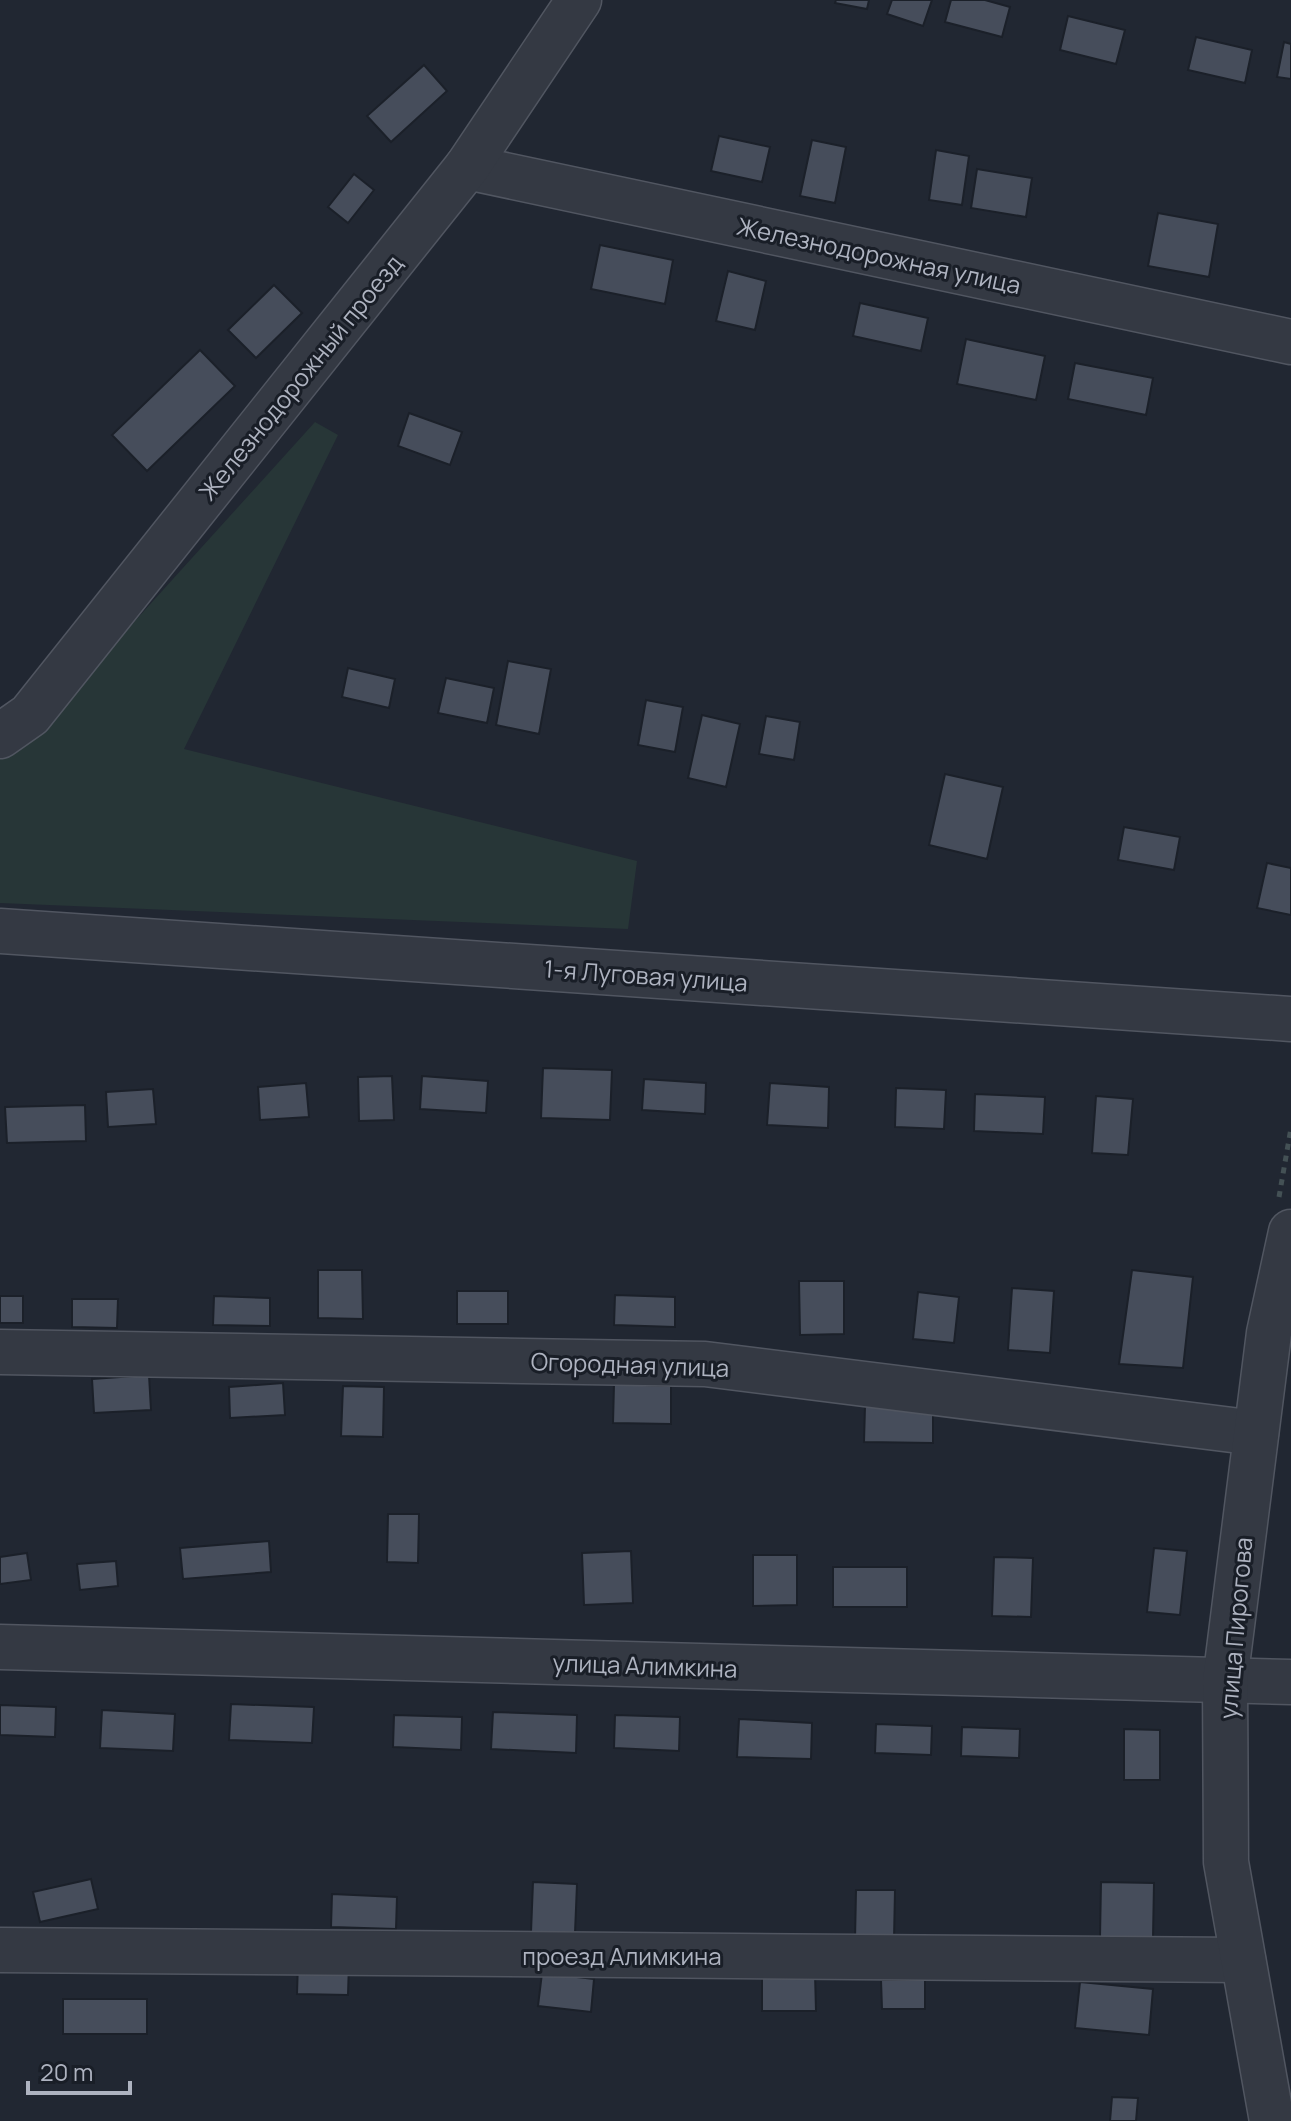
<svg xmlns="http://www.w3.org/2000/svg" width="1291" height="2121" font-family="Manrope,sans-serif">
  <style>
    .green { fill: #273637 }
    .building { fill: #464d5b; stroke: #1b2029; stroke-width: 2 }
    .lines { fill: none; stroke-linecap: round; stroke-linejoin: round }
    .minor-casing { stroke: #515661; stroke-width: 47 }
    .path { stroke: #445155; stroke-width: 5; stroke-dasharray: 6 6; stroke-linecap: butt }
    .minor { stroke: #343943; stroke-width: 44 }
    .labels { text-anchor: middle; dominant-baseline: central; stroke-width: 6; stroke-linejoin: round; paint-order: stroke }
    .street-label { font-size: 24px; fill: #aeb3c0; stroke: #191e27 }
  </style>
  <rect width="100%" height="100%" fill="#212732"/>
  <polygon class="green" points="315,422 338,435 184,749 637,861 628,929 0,903 0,754 40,726"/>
  <g class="building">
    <polygon points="836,0 869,0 867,9 835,3"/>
    <polygon points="892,0 932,0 923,26 887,14"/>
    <polygon points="951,0 985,0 1010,7 1002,37 945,22"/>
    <polygon points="1068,16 1125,30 1116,64 1060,50"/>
    <polygon points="1196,37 1252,50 1245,83 1188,70"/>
    <polygon points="1284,42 1291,44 1291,79 1277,77"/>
    <polygon points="424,65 447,91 391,142 367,116"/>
    <polygon points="719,136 770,147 762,182 711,171"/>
    <polygon points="812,140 846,147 835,203 800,196"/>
    <polygon points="936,150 969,156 962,205 929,200"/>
    <polygon points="977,169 1032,178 1026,217 971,208"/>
    <polygon points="354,174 374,190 348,223 328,207"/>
    <polygon points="1158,213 1218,224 1209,277 1148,266"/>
    <polygon points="600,245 673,260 665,304 591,289"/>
    <polygon points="728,271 766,281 755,330 716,321"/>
    <polygon points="274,285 302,313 256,358 228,330"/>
    <polygon points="860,303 928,318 921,351 853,336"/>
    <polygon points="966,339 1045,356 1036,400 957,384"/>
    <polygon points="200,350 235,386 147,471 112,435"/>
    <polygon points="1075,363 1153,378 1146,415 1068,399"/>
    <polygon points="409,413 462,432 450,465 398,446"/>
    <polygon points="508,661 551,669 539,734 496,725"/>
    <polygon points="348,668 395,679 389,708 342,697"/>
    <polygon points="446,678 494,688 487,723 438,713"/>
    <polygon points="646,700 683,707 675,752 638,745"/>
    <polygon points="702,715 740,724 726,787 688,778"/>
    <polygon points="766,716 800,722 794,760 759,754"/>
    <polygon points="945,774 1003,787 987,859 929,845"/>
    <polygon points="1124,827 1180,837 1174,870 1118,860"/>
    <polygon points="1267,863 1291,868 1291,915 1257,908"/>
    <polygon points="543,1068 612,1070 610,1120 541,1118"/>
    <polygon points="392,1076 394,1120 359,1121 358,1077"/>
    <polygon points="422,1076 488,1081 486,1113 420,1109"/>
    <polygon points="644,1079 706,1083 705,1114 642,1110"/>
    <polygon points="306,1083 309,1117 260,1120 258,1087"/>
    <polygon points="770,1083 829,1087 828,1128 767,1125"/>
    <polygon points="896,1088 946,1090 944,1129 895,1127"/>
    <polygon points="153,1089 156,1124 108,1127 106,1092"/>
    <polygon points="975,1094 1045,1097 1043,1134 974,1131"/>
    <polygon points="1096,1096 1133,1099 1128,1155 1092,1153"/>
    <polygon points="85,1105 86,1141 7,1143 5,1107"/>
    <polygon points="318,1270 362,1270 363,1319 318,1318"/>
    <polygon points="1132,1270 1193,1277 1183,1368 1119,1364"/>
    <polygon points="799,1281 844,1281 844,1334 800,1335"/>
    <polygon points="1012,1288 1054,1291 1050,1353 1008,1350"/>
    <rect x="457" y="1291" width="51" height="33"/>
    <polygon points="918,1292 959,1297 954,1343 913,1339"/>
    <polygon points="615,1295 675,1297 675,1327 614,1325"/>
    <rect x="0" y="1296" width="23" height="27"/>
    <polygon points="214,1296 270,1298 270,1326 213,1325"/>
    <polygon points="72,1299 118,1299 117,1328 72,1327"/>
    <polygon points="149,1375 151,1410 94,1413 92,1379"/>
    <polygon points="283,1383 285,1415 230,1418 229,1387"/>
    <polygon points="614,1384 671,1386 671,1424 613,1423"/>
    <polygon points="343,1386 384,1387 383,1437 341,1436"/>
    <polygon points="865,1406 933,1407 933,1443 864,1442"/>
    <polygon points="388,1514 419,1514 418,1563 387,1562"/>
    <polygon points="269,1541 271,1572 183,1579 180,1548"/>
    <polygon points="1154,1548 1187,1551 1180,1615 1147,1612"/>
    <polygon points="631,1551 633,1603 584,1605 582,1553"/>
    <polygon points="27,1553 31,1580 0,1584 0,1557"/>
    <polygon points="753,1555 797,1555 797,1605 753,1606"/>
    <polygon points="994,1557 1033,1558 1031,1617 992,1616"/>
    <polygon points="116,1561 118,1586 80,1590 77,1564"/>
    <rect x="833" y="1567" width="74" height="40"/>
    <polygon points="231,1704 314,1707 312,1743 229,1740"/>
    <polygon points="0,1705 56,1707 55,1737 0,1735"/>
    <polygon points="102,1710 175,1714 173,1751 100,1748"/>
    <polygon points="493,1712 577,1715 576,1753 491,1749"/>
    <polygon points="394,1715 462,1717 461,1750 393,1747"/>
    <polygon points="615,1715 680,1717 679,1751 614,1748"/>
    <polygon points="739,1719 812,1723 811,1759 737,1757"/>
    <polygon points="876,1724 932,1726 931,1755 875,1753"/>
    <polygon points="962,1727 1020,1729 1019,1758 961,1756"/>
    <polygon points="1124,1729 1160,1730 1160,1780 1124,1780"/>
    <polygon points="91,1879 98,1909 40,1922 33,1892"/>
    <polygon points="533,1882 577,1884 575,1933 531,1932"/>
    <polygon points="1101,1882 1154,1883 1153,1938 1100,1937"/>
    <polygon points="856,1890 895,1890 894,1940 855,1940"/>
    <polygon points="332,1894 397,1897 396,1929 331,1927"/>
    <polygon points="298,1961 349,1963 348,1995 297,1994"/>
    <polygon points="542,1973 594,1979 591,2012 538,2006"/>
    <polygon points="815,1973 816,2011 762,2011 762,1974"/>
    <polygon points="881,1980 925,1980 925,2009 882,2009"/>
    <polygon points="1080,1982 1153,1989 1149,2035 1075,2028"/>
    <rect x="63" y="1999" width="84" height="35"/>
    <polygon points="1112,2097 1138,2098 1136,2121 1110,2121"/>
  </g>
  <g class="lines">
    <g class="minor-casing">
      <g id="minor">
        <polyline points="467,167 1291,342"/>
        <polyline points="0,736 30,715 467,167 579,0"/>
        <polyline points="0,931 1291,1019"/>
        <polyline points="0,1352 705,1364 1256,1433"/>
        <polyline points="0,1647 1291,1682"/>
        <polyline points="0,1950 1243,1960"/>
        <polyline points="1272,2121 1226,1862 1225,1681 1269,1333 1291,1232"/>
      </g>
    </g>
    <polyline class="path" points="1279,1197 1291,1128"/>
    <use href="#minor" class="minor"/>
  </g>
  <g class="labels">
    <g class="street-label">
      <text transform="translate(879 255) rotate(12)">Железнодорожная улица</text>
      <text transform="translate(300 377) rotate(-51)">Железнодорожный проезд</text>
      <text transform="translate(646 975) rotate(4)">1-я Луговая улица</text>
      <text transform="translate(630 1364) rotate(2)">Огородная улица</text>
      <text transform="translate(1235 1628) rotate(-85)">улица Пирогова</text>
      <text transform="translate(645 1665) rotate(2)">улица Алимкина</text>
      <text x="622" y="1955">проезд Алимкина</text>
    </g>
  </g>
  <path d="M28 2081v12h102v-12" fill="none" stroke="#aeb3c0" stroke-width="4"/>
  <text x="40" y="2081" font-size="24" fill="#aeb3c0" stroke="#191e27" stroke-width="6" paint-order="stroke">20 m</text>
</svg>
